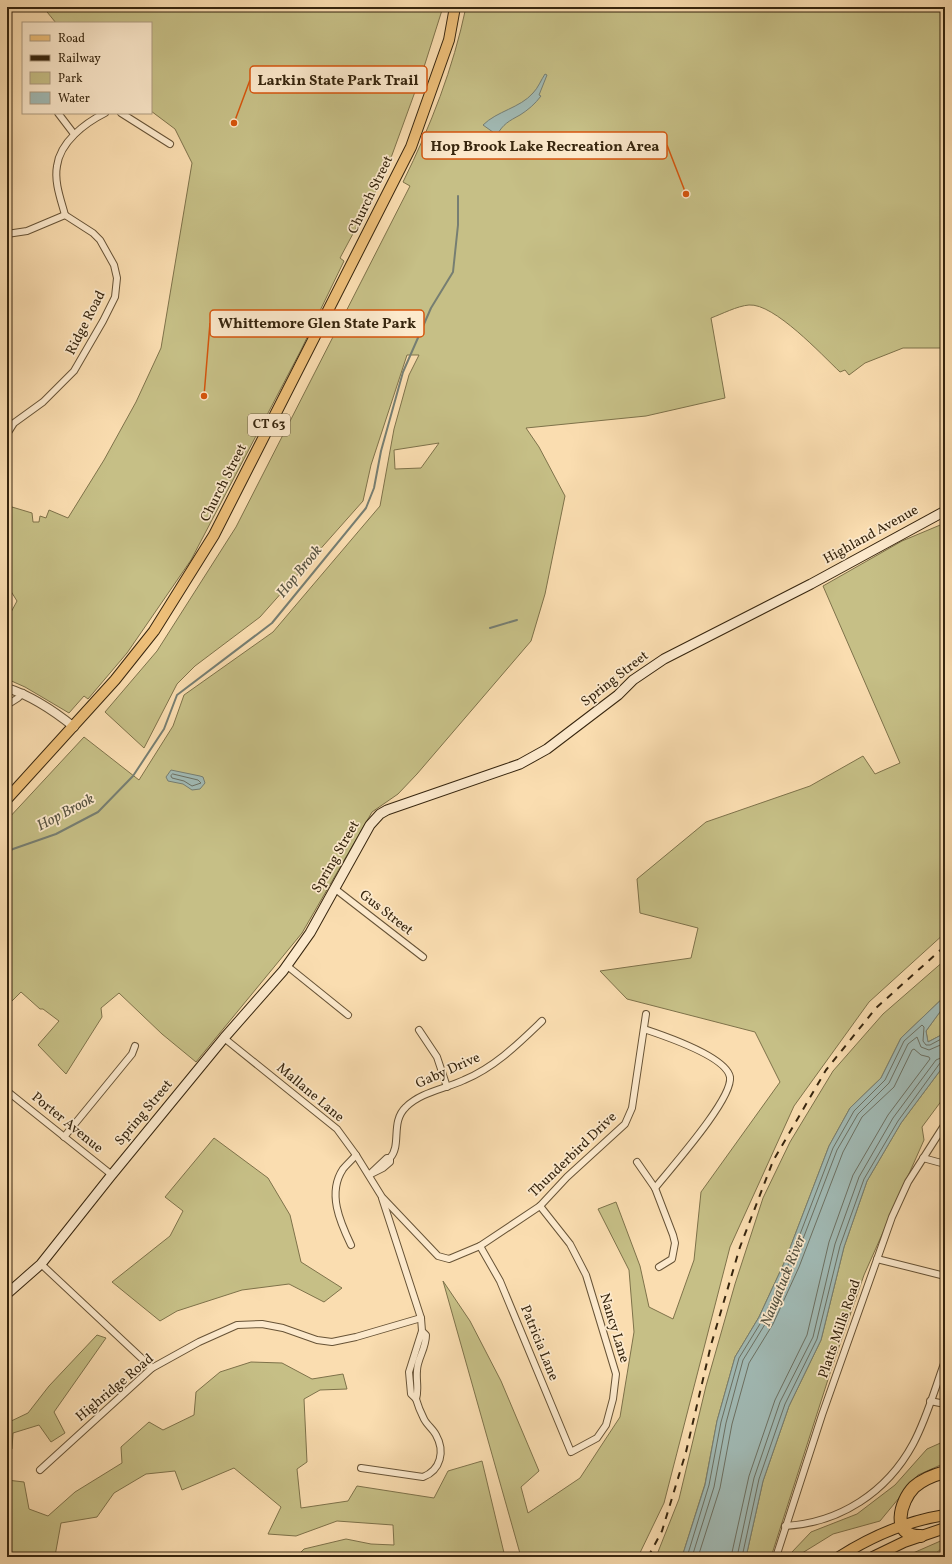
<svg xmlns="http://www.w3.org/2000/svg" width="952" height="1564" font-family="Vollkorn,serif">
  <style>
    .green { fill: #c6bf86; stroke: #7e724a; fill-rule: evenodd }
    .water { fill: #a1bab5; stroke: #767e72 }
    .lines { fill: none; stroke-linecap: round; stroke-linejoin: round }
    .shore { stroke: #6c7062; stroke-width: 1 }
    .stream { stroke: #767e72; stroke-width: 2 }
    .minor-casing { stroke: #675336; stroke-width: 8 }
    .tertiary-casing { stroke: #675336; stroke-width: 10 }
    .secondary-casing { stroke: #36250e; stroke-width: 11 }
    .primary-casing { stroke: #36250e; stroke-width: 12 }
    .motorway-casing { stroke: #36250e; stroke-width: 14 }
    .minor { stroke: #fce9cc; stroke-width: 6 }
    .tertiary { stroke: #fce9cc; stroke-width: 8 }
    .secondary { stroke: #fce9cc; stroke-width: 9 }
    .primary { stroke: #edbe78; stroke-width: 10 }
    .motorway { stroke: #edbe78; stroke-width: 12 }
    .rail { stroke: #36250e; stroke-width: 2; stroke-dasharray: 7 7; stroke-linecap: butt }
    .labels { text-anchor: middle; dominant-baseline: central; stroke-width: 3.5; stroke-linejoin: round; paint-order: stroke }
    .shield { fill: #fce9cc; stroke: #716047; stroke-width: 1 }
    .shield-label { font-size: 13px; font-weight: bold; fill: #36250e }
    .street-label { font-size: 14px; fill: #36250e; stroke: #fce9cc }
    .water-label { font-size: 15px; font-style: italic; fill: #565240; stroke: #fce9cc }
    .leader { fill: none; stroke: #d6540c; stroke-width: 1.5 }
    .callout-dot { fill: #d6540c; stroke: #fce9cc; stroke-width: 1.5 }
    .callout { fill: #fce9cc; stroke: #d6540c; stroke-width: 1.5 }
    .callout-label { font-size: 15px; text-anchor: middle; font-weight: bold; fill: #36250e }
  </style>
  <rect width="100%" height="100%" fill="#faddb0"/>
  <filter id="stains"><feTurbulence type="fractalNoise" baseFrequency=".005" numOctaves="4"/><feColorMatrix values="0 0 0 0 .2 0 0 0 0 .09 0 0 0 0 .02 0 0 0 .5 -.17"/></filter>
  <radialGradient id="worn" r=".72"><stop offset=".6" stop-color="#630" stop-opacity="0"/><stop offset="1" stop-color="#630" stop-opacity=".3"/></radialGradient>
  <g class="green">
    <polygon points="43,7 443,7 424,67 392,155 379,185 340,258 344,261 301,350 191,560 127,653 88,699 84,696 69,713 25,687 7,679 7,613 9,616 17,601 7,585 7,513 12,507 32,513 33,522 39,522 40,516 46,518 49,510 68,518 104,460 136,402 161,348 192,163 175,129 151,111 151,23 56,23"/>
    <path d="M466,7H945V348H903L865,363L849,375L845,370L840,372C822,355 774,303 749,305C737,306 722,314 711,318L725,398L646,416L526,428L539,447L565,496L545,594L531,641L417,774L398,794L372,812L302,933L196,1062L162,1034L119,993L101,1008L102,1017L66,1074L38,1045L59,1021L43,1009H40L21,992L7,1006V820L84,737L139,780L173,726L184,695L273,632L380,506L394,429L409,375L419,355H407L371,465L363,501L260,617L195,666L177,684L144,748L105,712L157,651L236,527L410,186L403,182C431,125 453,69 466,7ZM439,443L421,468L395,469L394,450Z"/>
    <polygon points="945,523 945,933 869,1002 794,1106 730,1247 664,1503 638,1557 521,1557 443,1281 470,1321 501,1381 539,1471 521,1487 528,1513 580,1478 620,1417 634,1332 629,1270 598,1209 616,1202 640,1266 649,1307 673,1319 694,1260 701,1192 780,1082 755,1032 627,999 600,971 691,958 698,928 640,913 637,879 706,822 810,786 863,756 875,774 900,763 823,586 902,541"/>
    <polygon points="945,960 945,996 901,1038 881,1078 850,1108 829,1146 785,1261 759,1317 735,1357 717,1421 705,1484 682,1557 656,1557 679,1499 706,1386 735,1284 763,1198 790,1142 833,1071 883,1014"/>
    <polygon points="945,1005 945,1033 928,1042 926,1031"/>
    <polygon points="945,1064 945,1096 922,1127 924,1140 864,1275 832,1367 771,1557 746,1557 763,1481 789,1406 821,1340 844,1247 867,1181 901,1123"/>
    <polygon points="214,1138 268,1178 290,1215 301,1262 342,1288 324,1302 289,1284 242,1290 177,1311 160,1321 112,1282 170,1236 183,1211 165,1197"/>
    <polygon points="97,1335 106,1338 54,1412 65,1433 51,1442 39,1425 13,1433 12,1449 7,1450 7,1423 28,1413 49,1386"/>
    <polygon points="251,1362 282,1363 312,1379 343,1374 347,1389 320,1390 304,1399 307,1462 297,1469 301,1508 348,1501 357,1486 434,1498 448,1471 482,1461 505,1557 296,1557 304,1549 346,1539 371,1544 394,1545 393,1525 337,1521 296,1536 268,1534 281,1507 234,1468 182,1490 175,1471 146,1474 114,1493 97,1517 61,1523 55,1556 7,1557 7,1480 24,1482 29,1509 48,1516 75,1492 122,1463 121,1447 149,1422 163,1430 194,1415 196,1392 220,1372"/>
    <polygon points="945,1441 945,1463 918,1475 880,1521 833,1534 799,1555 792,1552 811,1532 857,1514 895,1485 927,1449"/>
    <polygon points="945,1539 945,1545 932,1557 904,1557"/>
  </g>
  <g class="water">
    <path d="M545,74L547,75L539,95L541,96C535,104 528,110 520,115C509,121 503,124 497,135L483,125C497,111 520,108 533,93C538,88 541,80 545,74Z"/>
    <polygon points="171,770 200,776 203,777 205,783 200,789 192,790 183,784 168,781 166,777"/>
    <polygon points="945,996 945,1005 926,1031 928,1042 945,1033 945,1064 901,1123 867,1181 844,1247 821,1340 789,1406 763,1481 746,1557 682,1557 705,1485 717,1421 735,1357 759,1317 785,1261 829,1146 850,1108 881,1078 901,1038"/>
  </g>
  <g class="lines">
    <g class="shore">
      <polygon points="173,774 198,780 201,783 192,786 184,781 172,778 171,776"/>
      <polyline points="687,1557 709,1485 721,1422 739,1358 763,1319 789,1263 833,1148 854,1111 885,1080 904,1041 922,1025 924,1027 923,1041 926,1045 930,1045 945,1037"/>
      <polyline points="692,1557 714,1487 726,1423 743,1360 767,1321 793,1265 837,1150 858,1114 889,1083 908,1044 917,1037 921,1047 929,1050 945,1043"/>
      <polyline points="698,1557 720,1488 732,1424 749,1363 773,1324 799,1267 843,1152 862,1117 894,1087 912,1050 914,1049 921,1055 929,1057 930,1059 888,1115 853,1175 829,1242 807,1335 775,1400 749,1476 731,1557"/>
      <polyline points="737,1557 754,1478 780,1402 813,1337 835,1244 859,1177 893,1118 936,1060 945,1056"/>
      <polyline points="742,1557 759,1479 785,1404 817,1339 840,1246 864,1179 898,1121 940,1063 945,1062"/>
    </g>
    <g class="stream">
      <polyline points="490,628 517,620"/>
      <polyline points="7,853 13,849 56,834 98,812 133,776 164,729 177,695 272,623 366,508 374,488 381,451 403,372 431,308 453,272 458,225 458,196"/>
    </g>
    <g class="minor-casing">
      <g id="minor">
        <polyline points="58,113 74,134"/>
        <polyline points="121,113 170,144"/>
        <path d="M65,215C61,200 54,182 57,166C60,142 85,123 105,113"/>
        <polyline points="7,234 27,231 65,215"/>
        <polyline points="7,434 14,423 43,402 74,371 103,321 115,297 117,278 114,265 100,240 93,233 65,215"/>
        <polyline points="7,705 18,698 23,693"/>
        <polyline points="334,888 423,957"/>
        <polyline points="286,965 348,1015"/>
        <path d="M644,1029C662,1035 726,1056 730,1077C733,1099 670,1169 655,1188"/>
        <polyline points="419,1030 437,1057 447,1087"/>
        <polyline points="224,1038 337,1129 356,1155 382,1197 438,1256 449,1259 480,1246 540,1206 567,1177 625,1124 632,1108 646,1014"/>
        <polyline points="7,1091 112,1175"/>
        <polyline points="64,1137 132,1054 135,1046"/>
        <polygon points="387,1158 390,1158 390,1162 383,1168 369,1175"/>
        <path d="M390,1158C402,1145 390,1122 406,1107C421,1092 445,1089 464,1080C495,1067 518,1044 542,1021"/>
        <polyline points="923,1158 945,1164"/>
        <polyline points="637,1162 655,1188 673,1235 675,1243 672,1259 659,1267"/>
        <path d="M382,1198L421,1318L422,1331L409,1372L411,1394L416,1399C419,1389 416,1381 417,1371C417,1359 426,1349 426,1335L422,1331"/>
        <path d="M351,1245C340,1222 327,1193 343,1169C347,1164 352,1160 356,1155"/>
        <polyline points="480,1246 500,1281 571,1452 597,1438 606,1425 613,1399 616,1374 586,1275 570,1244 540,1206"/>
        <polyline points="877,1259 945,1276"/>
        <polyline points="41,1264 152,1368"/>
        <polyline points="930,1401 945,1404"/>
        <path d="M361,1468L423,1477C441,1470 445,1451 436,1435C433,1429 427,1425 424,1419C421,1413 418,1406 416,1399"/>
        <polyline points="40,1470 152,1368 199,1342 237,1325 262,1324 283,1328 317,1340 332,1342 356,1337 421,1318"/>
        <path d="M785,1526C840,1523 887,1492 913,1444C927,1418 935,1388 945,1361"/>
        <polyline points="776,1557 822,1415 892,1217 908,1182 945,1124"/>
      </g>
    </g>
    <g class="tertiary-casing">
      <path id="tertiary" d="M7,688C32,696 53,710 74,727"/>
    </g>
    <g class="secondary-casing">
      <polyline id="secondary" points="7,1294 41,1264 110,1177 224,1038 283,971 310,933 370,825 380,814 387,810 520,764 547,749 618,695 633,680 664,659 811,584 945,511"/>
    </g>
    <g class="primary-casing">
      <g id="primary">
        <polyline points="7,799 115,680 154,631 214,535 411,147 449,40 455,7"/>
        <path d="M839,1557C872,1536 907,1521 945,1515"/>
        <polyline points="873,1557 904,1542 945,1528"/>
      </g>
    </g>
    <g class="motorway-casing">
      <path id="motorway" d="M921,1536C890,1537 900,1501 914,1487C923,1479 934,1475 945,1472"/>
    </g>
    <use href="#minor" class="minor"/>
    <use href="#tertiary" class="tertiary"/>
    <use href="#secondary" class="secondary"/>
    <use href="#primary" class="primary"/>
    <use href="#motorway" class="motorway"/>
    <polyline class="rail" points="648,1557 662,1531 686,1452 711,1345 740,1247 773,1161 826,1070 876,1008 945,946"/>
  </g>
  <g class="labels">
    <rect class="shield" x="248" y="414" width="42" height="22" rx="3"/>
    <g class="shield-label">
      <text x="269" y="425">CT 63</text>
    </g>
    <g class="street-label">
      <text transform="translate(371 195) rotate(-64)">Church Street</text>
      <text transform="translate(86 323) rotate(-63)">Ridge Road</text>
      <text transform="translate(224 483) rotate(-63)">Church Street</text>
      <text transform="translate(871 535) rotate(-29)">Highland Avenue</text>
      <text transform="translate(615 679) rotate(-38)">Spring Street</text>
      <text transform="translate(336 857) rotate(-60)">Spring Street</text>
      <text transform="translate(386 913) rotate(38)">Gus Street</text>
      <text transform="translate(448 1071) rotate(-24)">Gaby Drive</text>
      <text transform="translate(310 1093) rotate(40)">Mallane Lane</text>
      <text transform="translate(144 1113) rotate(-50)">Spring Street</text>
      <text transform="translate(67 1123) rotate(39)">Porter Avenue</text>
      <text transform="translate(573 1155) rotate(-44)">Thunderbird Drive</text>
      <text transform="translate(614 1328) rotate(73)">Nancy Lane</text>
      <text transform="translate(840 1329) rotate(-71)">Platts Mills Road</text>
      <text transform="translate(539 1343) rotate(68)">Patricia Lane</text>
      <text transform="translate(115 1388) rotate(-40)">Highridge Road</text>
    </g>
    <g class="water-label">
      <text transform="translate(300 572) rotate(-51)">Hop Brook</text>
      <text transform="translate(66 813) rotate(-28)">Hop Brook</text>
      <text transform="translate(784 1281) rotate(-68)">Naugatuck River</text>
    </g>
  </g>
  <path class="leader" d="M234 123L250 80M686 194L667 145M204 396L210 323"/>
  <g class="callout-dot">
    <circle cx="234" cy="123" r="4"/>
    <circle cx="686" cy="194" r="4"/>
    <circle cx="204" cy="396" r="4"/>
  </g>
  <g class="callout">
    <rect x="250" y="66" width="177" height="27" rx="4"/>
    <rect x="422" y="132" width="245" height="27" rx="4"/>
    <rect x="210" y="310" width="214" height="27" rx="4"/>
  </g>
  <g class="callout-label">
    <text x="338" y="85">Larkin State Park Trail</text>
    <text x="545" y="151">Hop Brook Lake Recreation Area</text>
    <text x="317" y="328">Whittemore Glen State Park</text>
  </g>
  <rect width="952" height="1564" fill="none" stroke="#faddb0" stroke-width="24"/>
  <rect x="8" y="8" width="936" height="1548" fill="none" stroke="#36250e" stroke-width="2"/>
  <rect x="12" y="12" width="928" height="1540" fill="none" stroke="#36250e"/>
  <rect x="22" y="22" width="130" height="92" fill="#fce9cc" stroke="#ad9b80"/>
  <rect x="30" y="35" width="20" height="6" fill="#edbe78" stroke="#ad9b80"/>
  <text x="58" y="42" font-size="12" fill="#36250e">Road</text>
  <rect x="30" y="55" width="20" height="6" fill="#36250e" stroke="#ad9b80"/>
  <text x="58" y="62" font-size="12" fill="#36250e">Railway</text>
  <rect x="30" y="72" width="20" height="12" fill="#c6bf86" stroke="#ad9b80"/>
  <text x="58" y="82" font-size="12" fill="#36250e">Park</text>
  <rect x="30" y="92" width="20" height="12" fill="#a1bab5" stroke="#ad9b80"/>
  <text x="58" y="102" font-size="12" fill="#36250e">Water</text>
  <rect width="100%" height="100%" filter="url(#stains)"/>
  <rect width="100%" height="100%" fill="url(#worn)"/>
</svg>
